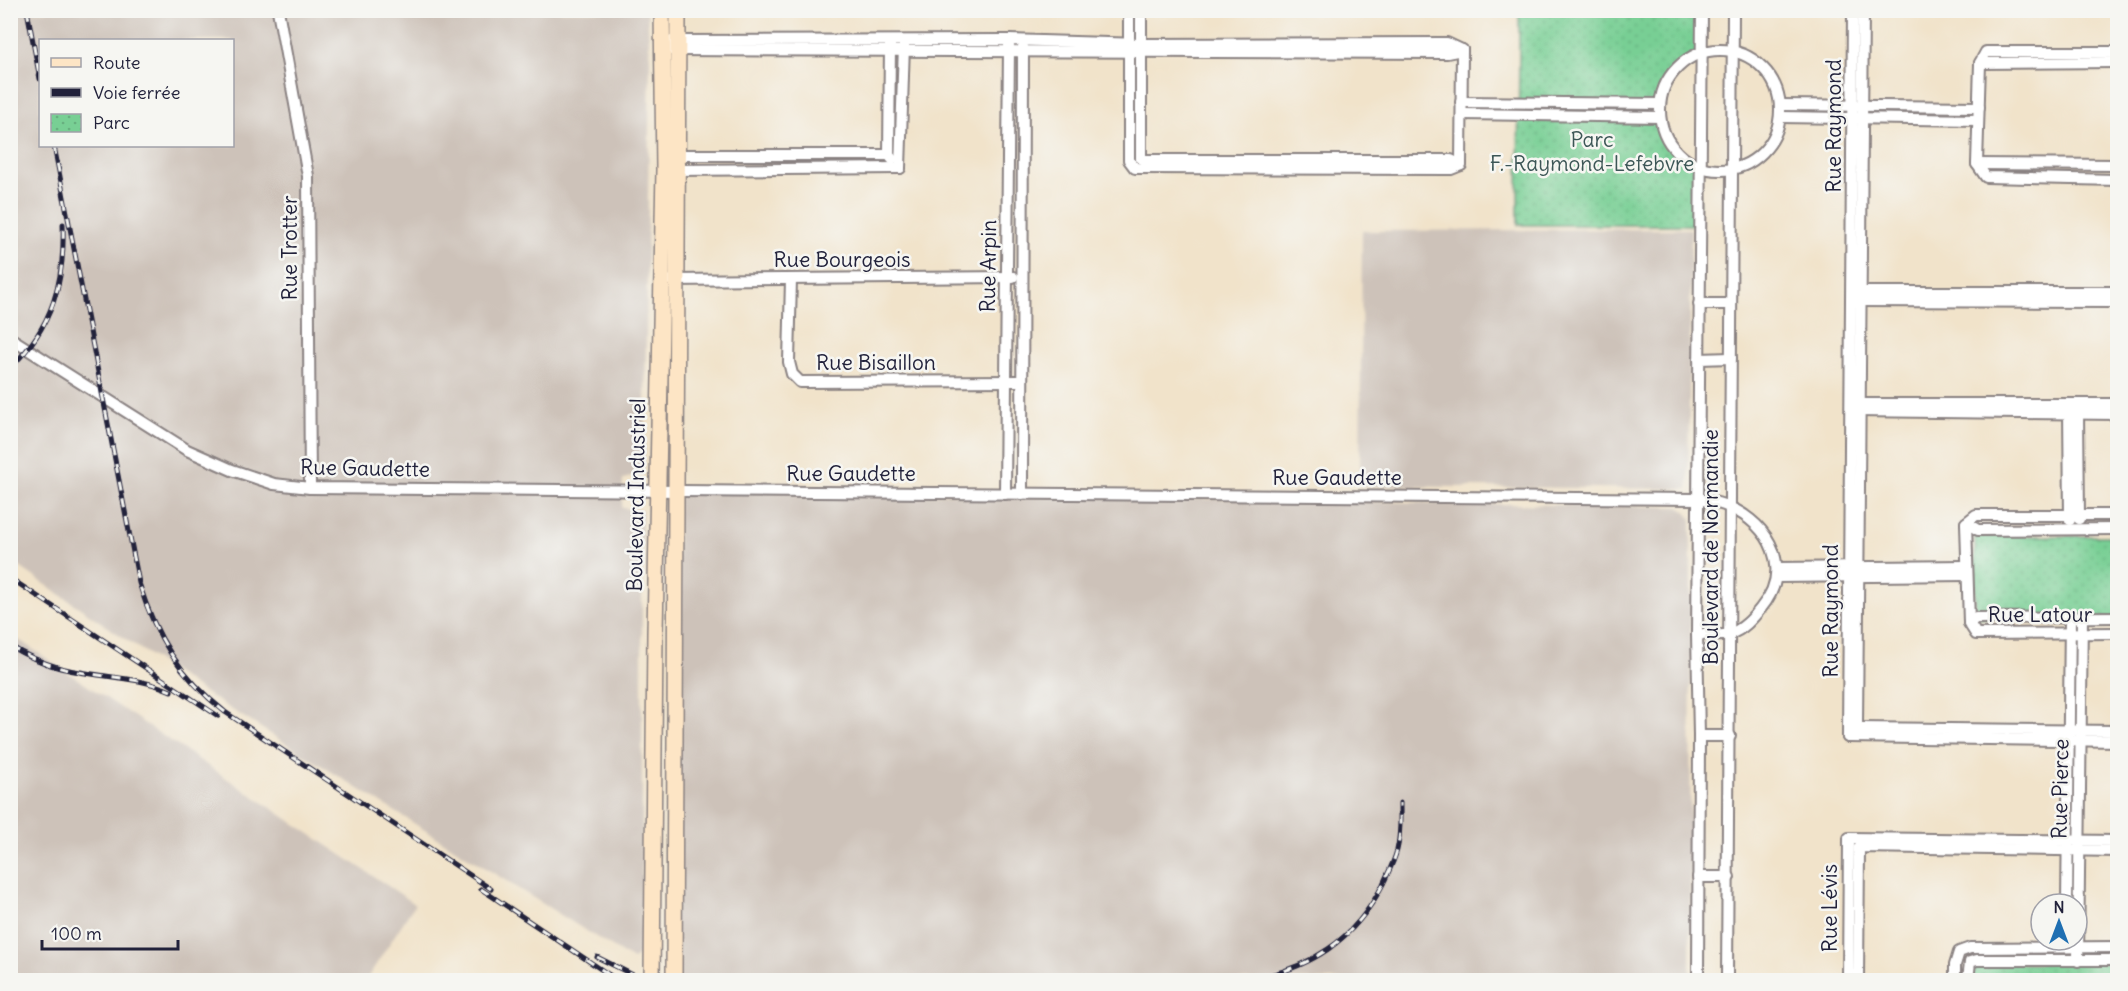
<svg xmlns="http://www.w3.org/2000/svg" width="2128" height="991" font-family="Delius,sans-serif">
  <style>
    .industrial { fill: #cdc2b9; fill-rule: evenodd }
    .park { fill: url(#park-dots); stroke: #4d7868; stroke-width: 1.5 }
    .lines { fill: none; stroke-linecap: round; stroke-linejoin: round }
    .street-casing { stroke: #8a8282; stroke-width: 14 }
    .secondary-casing { stroke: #8a8282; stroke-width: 18 }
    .street { stroke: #fff; stroke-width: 10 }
    .secondary { stroke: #fde5c5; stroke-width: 15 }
    .rail-casing { stroke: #22223b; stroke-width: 5 }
    .rail { stroke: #f6f6f2; stroke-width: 3; stroke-dasharray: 9; stroke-linecap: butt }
    .labels { text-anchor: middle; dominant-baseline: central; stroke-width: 5; stroke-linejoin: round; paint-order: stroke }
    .street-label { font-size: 21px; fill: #22223b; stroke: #f6f6f2 }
    .park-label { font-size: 21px; fill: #3c5656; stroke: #f6f6f2 }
  </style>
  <defs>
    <pattern id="park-dots" width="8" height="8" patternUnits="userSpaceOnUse" patternTransform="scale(1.5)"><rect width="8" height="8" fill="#78cf94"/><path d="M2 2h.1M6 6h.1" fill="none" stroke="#68b180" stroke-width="1.8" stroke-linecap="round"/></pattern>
  </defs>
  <rect width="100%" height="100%" fill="#f6f6f2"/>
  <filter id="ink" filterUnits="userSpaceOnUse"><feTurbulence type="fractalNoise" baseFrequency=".0167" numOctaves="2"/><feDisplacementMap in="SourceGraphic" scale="12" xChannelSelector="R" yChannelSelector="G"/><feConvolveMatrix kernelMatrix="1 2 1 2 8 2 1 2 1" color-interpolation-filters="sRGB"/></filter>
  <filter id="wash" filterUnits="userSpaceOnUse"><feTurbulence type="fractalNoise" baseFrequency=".008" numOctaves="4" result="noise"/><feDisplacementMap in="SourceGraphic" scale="24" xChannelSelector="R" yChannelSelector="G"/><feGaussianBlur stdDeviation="1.35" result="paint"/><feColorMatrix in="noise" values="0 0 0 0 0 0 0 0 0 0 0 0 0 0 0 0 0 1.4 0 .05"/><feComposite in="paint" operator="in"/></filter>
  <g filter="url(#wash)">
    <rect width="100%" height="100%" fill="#f1e3ca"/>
    <g class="industrial">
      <path d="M10,11H647L650,60L644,474L623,479L622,508L642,510V950L633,960L205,693L11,561ZM40,40H232V146H40Z"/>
      <polygon points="1691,229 1688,489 1360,486 1362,231"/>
      <polygon points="678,490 1679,507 1686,511 1691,519 1690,980 671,980"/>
      <polygon points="10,634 415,904 366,980 11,980"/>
    </g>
    <g class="park">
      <polygon points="1519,11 1702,11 1703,51 1677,64 1664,83 1657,108 1664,134 1679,152 1699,166 1699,225 1518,225"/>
      <rect x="1975" y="536" width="142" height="82"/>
      <polygon points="2117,963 2117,980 1974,980 1975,964"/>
    </g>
  </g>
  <g filter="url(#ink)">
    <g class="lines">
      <g class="street-casing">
        <g id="street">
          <polyline points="278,10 308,176 310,488"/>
          <polyline points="1129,10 1129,160 1135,168 1451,169 1461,165 1462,50"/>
          <polyline points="672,41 1009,40 1141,44 1447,43 1462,50"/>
          <polyline points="890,43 889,155 892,159"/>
          <polyline points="671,50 1447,53 1462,50"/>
          <circle cx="1720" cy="110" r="60"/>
          <polyline points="2118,52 1986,52 1980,63 1977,164 1986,177 2118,180"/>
          <polyline points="1980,63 2118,62"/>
          <polyline points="1461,102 1660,104"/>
          <polyline points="1781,105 1979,107"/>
          <polyline points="1462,114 1660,117"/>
          <polyline points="1780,117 1978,120"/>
          <polyline points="673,155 889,155"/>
          <polyline points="1141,158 1144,160 1451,160 1461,165"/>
          <polyline points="1141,158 1141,10"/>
          <polyline points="1977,164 2118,165"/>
          <polyline points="900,168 904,45"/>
          <polyline points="672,170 900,168"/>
          <polyline points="791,279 789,362 792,374 800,382 1022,381"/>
          <polyline points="671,280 1013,277"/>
          <polyline points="1854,292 2118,292"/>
          <polyline points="1855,301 2118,302"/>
          <polyline points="1699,304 1731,304"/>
          <path d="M10,338L187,450L232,470L274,484L310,488L1697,499C1708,501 1719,502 1729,507C1771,525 1793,570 1761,608C1753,618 1743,630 1729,634C1720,637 1707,634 1697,634"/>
          <polyline points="1699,359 1731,358"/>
          <polyline points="1854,404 2118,404"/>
          <polyline points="2069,407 2070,520"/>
          <polyline points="2078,409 2079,519"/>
          <polyline points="1854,411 2118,414"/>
          <polyline points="1005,494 1009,46"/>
          <polyline points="1022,494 1023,47"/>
          <polyline points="2118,515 1976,515 1966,523 1969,623 1976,634 2118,633"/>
          <polyline points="1966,523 1978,530 2118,529"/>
          <polyline points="1777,568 1967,566"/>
          <polyline points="1777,577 1967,575"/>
          <polyline points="1969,623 1976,618 2118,617"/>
          <polyline points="1857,728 2118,731"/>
          <polyline points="1699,736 1730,736"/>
          <polyline points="1848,737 1857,728 1863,10"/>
          <polyline points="1848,737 1853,10"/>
          <polyline points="1848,737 2118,741"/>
          <polyline points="1698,877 1729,877"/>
          <polyline points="2067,904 2070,617"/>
          <polyline points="2078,961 2082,617"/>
          <polyline points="1698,980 1699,736 1697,634 1702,10"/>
          <polyline points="1727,980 1733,10"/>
          <polyline points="1848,980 1849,838 2118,841"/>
          <polyline points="1858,980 1859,847 2118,851"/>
          <polyline points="1955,980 1955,965 1959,952 1970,948 2118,947"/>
          <polyline points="1968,980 1970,962 1977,960 2118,960"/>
        </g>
      </g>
      <g class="secondary-casing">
        <g id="secondary">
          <polyline points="652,980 655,633 664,170 662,10"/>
          <polyline points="674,980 678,10"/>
        </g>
      </g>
      <use href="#street" class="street"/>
      <use href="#secondary" class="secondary"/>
      <g class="rail-casing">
        <g id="rail">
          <polyline points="27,10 40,79"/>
          <path d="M54,146L139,583C156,638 180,676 225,712L491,889"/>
          <path d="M10,368C53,327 65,281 63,224"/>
          <polyline points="10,578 218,716"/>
          <path d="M10,646C25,655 40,662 57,667C95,678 135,675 171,691"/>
          <polyline points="481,889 617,980"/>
          <polyline points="597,957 633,975 653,980"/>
          <polyline points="989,980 1084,980"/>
          <path d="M1249,980C1310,969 1355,940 1383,884C1388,873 1394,862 1397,850C1401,835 1400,819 1400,803"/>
        </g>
      </g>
      <use href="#rail" class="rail"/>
    </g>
  </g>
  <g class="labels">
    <g class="street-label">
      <text transform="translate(1833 126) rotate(-90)">Rue Raymond</text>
      <text transform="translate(289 248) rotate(-90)">Rue Trotter</text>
      <text x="842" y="259">Rue Bourgeois</text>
      <text transform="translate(988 266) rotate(-89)">Rue Arpin</text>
      <text x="876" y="362">Rue Bisaillon</text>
      <text transform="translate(365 468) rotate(1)">Rue Gaudette</text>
      <text x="851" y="473">Rue Gaudette</text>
      <text x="1337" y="477">Rue Gaudette</text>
      <text transform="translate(636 495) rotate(-89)">Boulevard Industriel</text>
      <text transform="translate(1710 547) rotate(-90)">Boulevard de Normandie</text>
      <text transform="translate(1830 611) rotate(-90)">Rue Raymond</text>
      <text x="2040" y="614">Rue Latour</text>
      <text transform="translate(2060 789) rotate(-89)">Rue Pierce</text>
      <text transform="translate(1829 908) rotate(-90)">Rue Lévis</text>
    </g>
    <g class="park-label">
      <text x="1592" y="139">Parc<tspan x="1592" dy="24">F.-Raymond-Lefebvre</tspan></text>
    </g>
  </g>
  <rect width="2128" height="991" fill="none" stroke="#f6f6f2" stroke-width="36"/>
  <rect x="39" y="39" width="195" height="108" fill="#f6f6f2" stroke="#a1a1a9" stroke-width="1.5"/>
  <rect x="51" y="58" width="30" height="9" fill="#fde5c5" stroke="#a1a1a9" stroke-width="1.5"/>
  <text x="93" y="69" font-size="18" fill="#22223b">Route</text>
  <rect x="51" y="88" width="30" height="9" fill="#22223b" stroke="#a1a1a9" stroke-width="1.5"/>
  <text x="93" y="99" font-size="18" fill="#22223b">Voie ferrée</text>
  <rect x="51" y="114" width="30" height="18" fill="url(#park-dots)" stroke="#a1a1a9" stroke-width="1.5"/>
  <text x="93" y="129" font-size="18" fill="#22223b">Parc</text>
  <g transform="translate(2059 922)"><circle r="28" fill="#f6f6f2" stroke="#a1a1a9" stroke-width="1.5"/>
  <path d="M0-4.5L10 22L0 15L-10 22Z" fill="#1f6fb2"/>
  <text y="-9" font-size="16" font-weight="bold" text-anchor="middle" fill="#22223b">N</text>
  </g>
  <path d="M42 940v9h136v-9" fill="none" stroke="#22223b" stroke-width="3"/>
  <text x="51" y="940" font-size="18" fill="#22223b" stroke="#f6f6f2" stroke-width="4.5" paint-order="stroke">100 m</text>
</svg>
